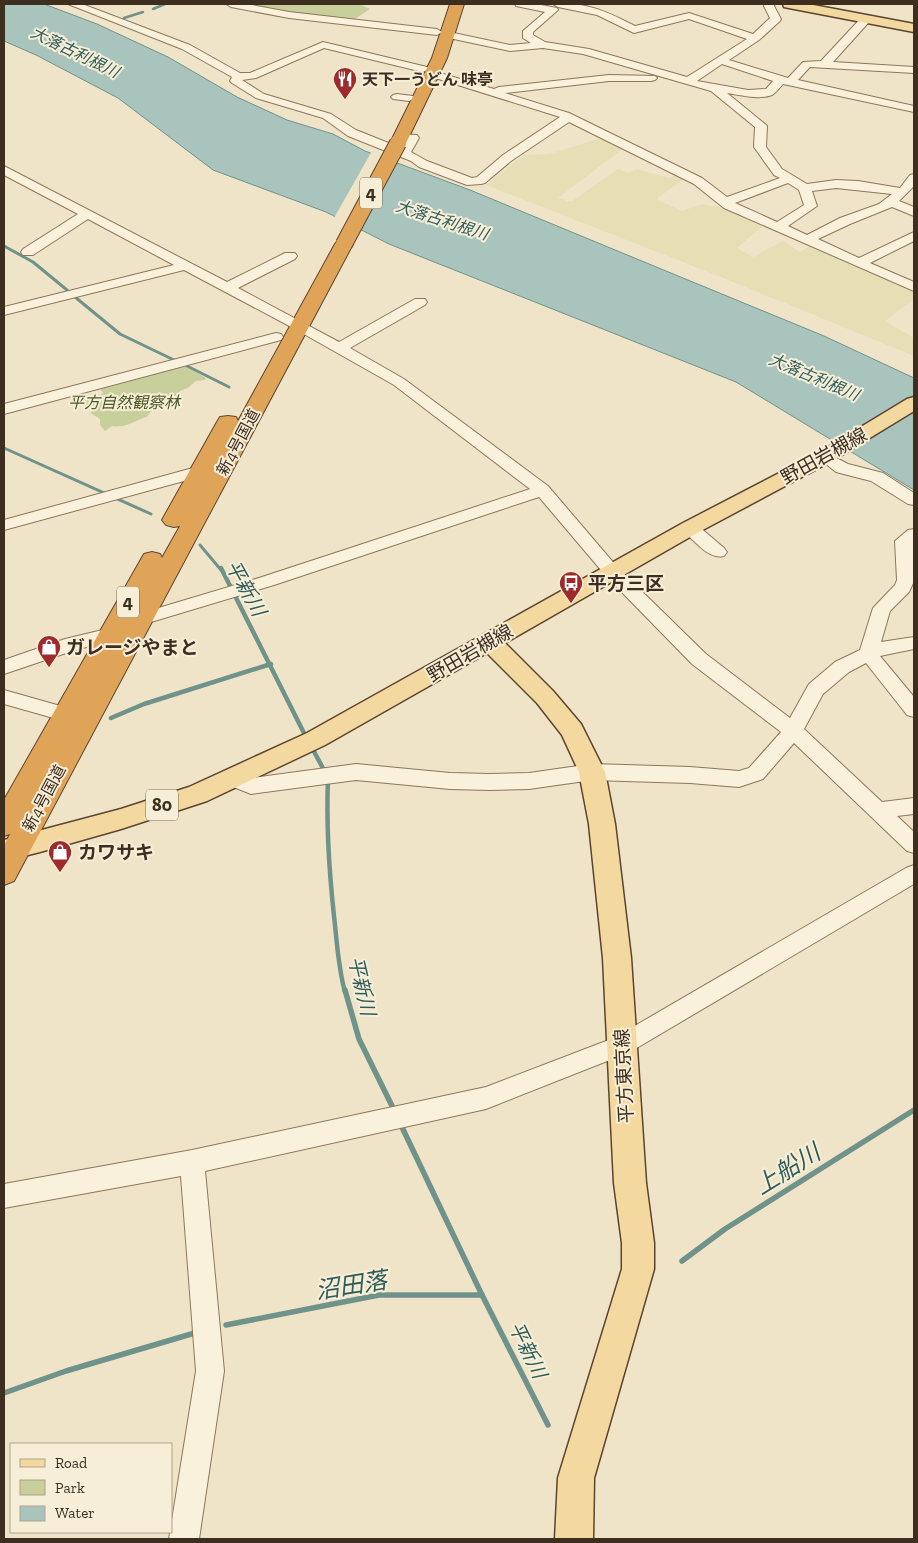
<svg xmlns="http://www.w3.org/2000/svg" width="918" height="1543" font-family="'Zilla Slab','Noto Sans JP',serif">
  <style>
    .farmland { fill: #e6deb5 }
    .green { fill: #c9cf9b }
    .water { fill: #a9c4bc; stroke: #6f938a }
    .pier { fill: #f0e4c8 }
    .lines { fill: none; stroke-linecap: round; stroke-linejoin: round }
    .stream-far3 { stroke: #6f938a; stroke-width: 2.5 }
    .stream-far2 { stroke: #6f938a; stroke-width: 3 }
    .stream-far1 { stroke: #6f938a; stroke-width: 4.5 }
    .stream { stroke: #6f938a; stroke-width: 5.5 }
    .minor-casing { stroke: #8d765c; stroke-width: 2 }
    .major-casing { stroke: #5b4430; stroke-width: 3 }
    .highway-casing { stroke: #5b4430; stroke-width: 2 }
    .minor { fill: #faf1dc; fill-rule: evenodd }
    .major { fill: #f3d9a0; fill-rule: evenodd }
    .highway { fill: #e0a458; fill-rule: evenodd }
    .highway-bridge-casing { stroke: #5b4430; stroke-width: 18; stroke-linecap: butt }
    .highway-bridge { stroke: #e0a458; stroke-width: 16 }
    .labels { text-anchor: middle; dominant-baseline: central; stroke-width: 4; stroke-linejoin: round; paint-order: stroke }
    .far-water-label { font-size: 16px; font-style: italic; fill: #2f5d5a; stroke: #f7eed8 }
    .far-poi-label { font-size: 16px; font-weight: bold; fill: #3d2e20; stroke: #f7eed8; text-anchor: start }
    .far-park-label { font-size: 16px; font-style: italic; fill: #4d5a26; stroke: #f7eed8 }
    .far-street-label { font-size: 16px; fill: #3d2e20; stroke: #f7eed8 }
    .shield { fill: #f7eed8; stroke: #756857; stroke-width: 1 }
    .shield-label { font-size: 18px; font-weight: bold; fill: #3d2e20 }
    .street-label { font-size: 19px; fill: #3d2e20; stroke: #f7eed8 }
    .poi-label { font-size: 19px; font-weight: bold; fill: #3d2e20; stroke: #f7eed8; text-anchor: start }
    .water-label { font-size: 20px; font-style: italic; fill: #2f5d5a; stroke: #f7eed8 }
    .near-water-label { font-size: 24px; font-style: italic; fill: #2f5d5a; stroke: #f7eed8 }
  </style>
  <rect width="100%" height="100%" fill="#f0e4c8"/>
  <polygon class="farmland" points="599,139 625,147 558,198 571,202 618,169 629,173 636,169 670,178 676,173 687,177 656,199 682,211 702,204 734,210 765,224 737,248 753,257 783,241 800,252 814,243 914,293 914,299 885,321 914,338 914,356 716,275 486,185 524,155 549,154"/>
  <g class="green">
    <polygon points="236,4 359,4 370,9 352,21 291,14"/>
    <path d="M183,365L206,378L205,380L196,381L188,388L180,391L176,398L150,412L148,416C138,420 123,429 112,426L105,431L100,425V419L92,414L90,409L84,405L85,400L98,397L103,393L99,387Z"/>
  </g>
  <polygon class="water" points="4,4 44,4 97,24 168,57 237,97 287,120 333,134 365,151 470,190 666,271 824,336 914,378 914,490 736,382 389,244 326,212 213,170 118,98 36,55 4,41"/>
  <polygon class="pier" points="372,151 397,160 359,231 334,218"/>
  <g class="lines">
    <g class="stream-far3">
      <polyline points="153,9 165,4"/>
      <polyline points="124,18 143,12"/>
      <polyline points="4,246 6,247"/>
    </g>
    <g class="stream-far2">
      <polyline points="4,246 33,262 67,290"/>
      <polyline points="75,297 120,334 174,360"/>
      <polyline points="187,366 229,387"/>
      <polyline points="4,448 151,514"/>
      <polyline points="200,545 221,570"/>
    </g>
    <g class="stream-far1">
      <polyline points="221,568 307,739"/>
      <polyline points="111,718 144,704 271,664"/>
      <polyline points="311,746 325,772"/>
      <path d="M328,779C326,825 329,870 334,916C337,942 338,967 345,992"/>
    </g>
    <g class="stream">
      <polyline points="345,990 359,1039 395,1112"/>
      <polyline points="400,1123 482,1295 548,1425"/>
      <polyline points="682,1261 725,1229 914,1110"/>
      <polyline points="226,1325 379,1295 482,1295"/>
      <polyline points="4,1393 66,1371 198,1332"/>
    </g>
    <g class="minor-casing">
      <g id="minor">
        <path d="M68,4H82L190,45L240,73H250L323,42L427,67L429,69L423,72L324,48L256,78L242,80L264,94L331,114L356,130L401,148L405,141L397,140L395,137L397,134L417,135L419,138L411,152L427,161L472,178L477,177L503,155L560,117L429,76L427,74L429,72H437L494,89L499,87L609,75L655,76L657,78L655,80L651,81H609L505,93L569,113L702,178L727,197L780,178L774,175L754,147L755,127L711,91L583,54L543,48L510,51L449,38L444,35L449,32L510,45L531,43L523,38V31L545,12L516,6L515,4H536L557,8L558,10L533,32V35L545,42L589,49L687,77L747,39L689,19L634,33L597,15L558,7L553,4C587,2 606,11 635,26L689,13L753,34L770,18L764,6L765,4H775L774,6L781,19L780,21L759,40L729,60L788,78L803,62L821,61L861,18H869L870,20L869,22L833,62L914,67V73L810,67L798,80L914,106V112L783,84C780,87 776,93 772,95C759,100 740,95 727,93L765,124L767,126L766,147L782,169L807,184L836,180L858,181L900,188L910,175L914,174V186L899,201L914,207V216L892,207L850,224L818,239L859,258L914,232V241L870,263L914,282V291L724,208L694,184L569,122L511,161L485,183L481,184L467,185L419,167L411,161L348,136L323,118L256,98L232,83L230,81L232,77L182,49ZM722,64L773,81L766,89L748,90L697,81ZM788,183L799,190L804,205L777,222L735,203ZM836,188L892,194L879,204L840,218L807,235L788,226L817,206L812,191Z"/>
        <polygon points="226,4 246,4 289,12 437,29 442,32 437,35 289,18 231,7"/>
        <polygon points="397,94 413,96 415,98 409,101 393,99 391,97 393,95"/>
        <polygon points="4,166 227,282 285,253 295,253 297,256 295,259 238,288 339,342 415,299 425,299 427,302 425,305 350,348 404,379 548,486 618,568 706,654 790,718 809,684 835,662 860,650 873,608 895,585 897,580 895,541 908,530 914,529 913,543 914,581 909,592 890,611 881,642 914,637 914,649 880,656 914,697 914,717 907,715 866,663 849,672 823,694 804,729 882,802 914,798 914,814 897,816 914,832 914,853 907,851 794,743 763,779 739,787 690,783 592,780 529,789 490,790 450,789 356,780 251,794 226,784 223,779 226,774 233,771 252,778 356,764 450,773 490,774 529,773 592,764 690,767 739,771 749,768 781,732 692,664 606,576 539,497 274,585 141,625 135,623 132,619 135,615 262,577 530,489 394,385 295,329 184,270 4,315 4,307 174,265 88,219 33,255 23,255 21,252 23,249 78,214 4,175"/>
        <polygon points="276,333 281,334 283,337 281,340 4,414 4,404"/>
        <polygon points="825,452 848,464 883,473 914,493 914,505 908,504 871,481 836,472 817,457 819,454"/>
        <polygon points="200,466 206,467 208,471 206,475 4,530 4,520"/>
        <path d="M690,523L696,524L724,548L727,552L724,556C709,560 695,541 684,532L682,528L684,524Z"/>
        <polygon points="111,628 117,629 120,634 117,639 75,650 4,674 4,660 65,639"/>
        <polygon points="4,690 71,709 74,714 71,719 64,721 4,704"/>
        <polygon points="914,865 914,884 630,1052 486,1109 205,1171 224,1371 199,1539 169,1539 196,1371 181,1176 4,1208 4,1184 192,1150 486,1087 614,1038 906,868"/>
      </g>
    </g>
    <g class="major-casing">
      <g id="major">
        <polygon points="783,4 808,4 914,24 914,32 789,8 784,7"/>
        <polygon points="914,397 914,411 832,461 697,533 505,643 553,691 581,724 605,772 615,824 631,958 646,1183 654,1243 654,1269 594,1478 593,1539 555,1539 558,1478 622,1269 622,1243 614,1183 603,958 589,824 579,772 562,735 537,703 487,653 325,745 207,801 121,829 40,852 4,861 4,840 121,809 189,787 307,733 683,523 818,453 907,399"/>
      </g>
    </g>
    <g class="highway-casing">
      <g id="highway">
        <polygon points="450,4 464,4 447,58 406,143 404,146 392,146 390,143 432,58"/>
        <polygon points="344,239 350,240 353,244 14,881 4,885 4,846 10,834 4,836 4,800 144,554 152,552 160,554 162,558 180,526 174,527 166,525 162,520 217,422 220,417 228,416 236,417 238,421 335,244 338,240"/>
      </g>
    </g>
    <use href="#minor" class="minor"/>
    <use href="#major" class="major"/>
    <use href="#highway" class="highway"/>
    <g class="highway-bridge-casing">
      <polyline id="highway-bridge" points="344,244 398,143"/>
    </g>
    <use href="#highway-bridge" class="highway-bridge"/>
  </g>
  <defs>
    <g id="restaurant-pin" transform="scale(1.25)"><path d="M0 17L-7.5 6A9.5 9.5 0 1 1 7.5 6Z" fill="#9e2a2b" stroke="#f7eed8"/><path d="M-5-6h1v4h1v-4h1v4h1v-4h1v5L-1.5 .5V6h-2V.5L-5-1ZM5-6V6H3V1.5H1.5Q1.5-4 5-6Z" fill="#fff"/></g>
    <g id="bus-pin" transform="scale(1.25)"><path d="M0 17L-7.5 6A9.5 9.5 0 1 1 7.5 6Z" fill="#9e2a2b" stroke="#f7eed8"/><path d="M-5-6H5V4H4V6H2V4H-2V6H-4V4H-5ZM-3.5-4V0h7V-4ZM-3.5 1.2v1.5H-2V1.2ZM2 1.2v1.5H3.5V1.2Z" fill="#fff"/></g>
    <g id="shop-pin" transform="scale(1.25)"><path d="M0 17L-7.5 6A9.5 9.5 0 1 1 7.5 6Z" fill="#9e2a2b" stroke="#f7eed8"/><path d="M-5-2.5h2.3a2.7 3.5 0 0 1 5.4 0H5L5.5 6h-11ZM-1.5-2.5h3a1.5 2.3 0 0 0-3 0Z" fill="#fff"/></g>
  </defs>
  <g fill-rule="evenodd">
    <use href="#restaurant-pin" x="345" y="79"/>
    <use href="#bus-pin" x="571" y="583"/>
    <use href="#shop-pin" x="49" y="647"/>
    <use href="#shop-pin" x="60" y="852"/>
  </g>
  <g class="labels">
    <g class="far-water-label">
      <text transform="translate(75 52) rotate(26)">大落古利根川</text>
      <text transform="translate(442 220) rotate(18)">大落古利根川</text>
      <text transform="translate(814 377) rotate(23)">大落古利根川</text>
    </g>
    <g class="far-poi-label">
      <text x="362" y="79">天下一うどん 味亭</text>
    </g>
    <g class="far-park-label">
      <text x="124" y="402">平方自然観察林</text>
    </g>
    <g class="far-street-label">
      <text transform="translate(238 442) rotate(-62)">新4号国道</text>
      <text transform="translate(44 798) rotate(-62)">新4号国道</text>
    </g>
    <g class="shield">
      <rect x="360" y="177.5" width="22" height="31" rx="4"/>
      <rect x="117" y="586.5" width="22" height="31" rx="4"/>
      <rect x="146" y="789.5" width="32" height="31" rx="4"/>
    </g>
    <g class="shield-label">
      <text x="371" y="193">4</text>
      <text x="128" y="602">4</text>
      <text x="162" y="805">80</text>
    </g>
    <g class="street-label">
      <text transform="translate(824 456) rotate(-29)">野田岩槻線</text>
      <text transform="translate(470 653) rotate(-30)">野田岩槻線</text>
      <text transform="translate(624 1076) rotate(-93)">平方東京線</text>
    </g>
    <g class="poi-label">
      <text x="588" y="583">平方三区</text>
      <text x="66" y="647">ガレージやまと</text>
      <text x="78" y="852">カワサキ</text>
    </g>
    <g class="water-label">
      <text transform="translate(246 588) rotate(61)">平新川</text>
      <text transform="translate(362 986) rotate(77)">平新川</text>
      <text transform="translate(528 1350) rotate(64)">平新川</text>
    </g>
    <g class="near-water-label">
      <text transform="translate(787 1169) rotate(-32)">上船川</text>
      <text transform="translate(351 1285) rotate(-9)">沼田落</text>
    </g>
  </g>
  <rect width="918" height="1543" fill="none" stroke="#3d2e20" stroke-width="10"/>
  <rect x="10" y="1443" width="162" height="90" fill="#f7eed8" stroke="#ada18e"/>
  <rect x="20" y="1459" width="25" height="8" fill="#f3d9a0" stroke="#ada18e"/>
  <text x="55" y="1468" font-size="15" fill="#3d2e20">Road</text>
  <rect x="20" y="1480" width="25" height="15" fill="#c9cf9b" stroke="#ada18e"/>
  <text x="55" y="1493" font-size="15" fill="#3d2e20">Park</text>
  <rect x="20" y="1506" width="25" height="15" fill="#a9c4bc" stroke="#ada18e"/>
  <text x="55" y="1518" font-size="15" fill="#3d2e20">Water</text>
</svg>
